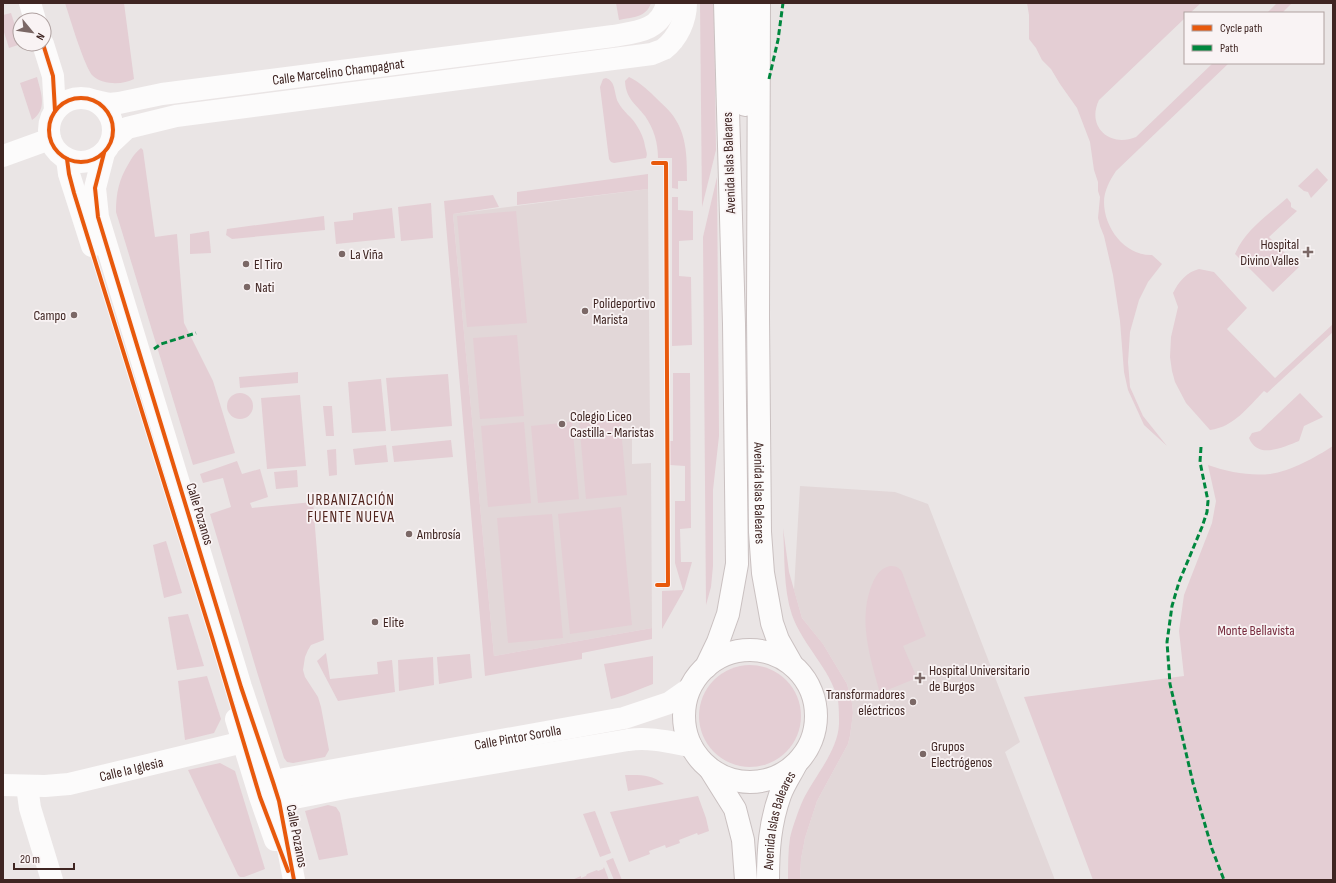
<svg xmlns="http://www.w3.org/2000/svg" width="1336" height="883" font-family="'Sofia Sans Condensed',sans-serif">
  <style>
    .built { fill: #e2d7d8 }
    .green { fill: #e4ced4 }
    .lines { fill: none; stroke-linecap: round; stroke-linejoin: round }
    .secondary-casing { stroke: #cac1c1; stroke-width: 24 }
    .street { stroke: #fcfbfb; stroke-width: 22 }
    .secondary { stroke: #fcfbfb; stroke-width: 22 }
    .quiet { stroke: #00873e; stroke-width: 3; stroke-dasharray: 6 3; stroke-linecap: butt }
    .cycleway-casing { stroke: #f9f3f4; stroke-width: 6 }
    .cycleway { stroke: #e8590c; stroke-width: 4 }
    .poi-dot { fill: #7b6866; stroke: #f9f3f4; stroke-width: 1.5 }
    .labels { text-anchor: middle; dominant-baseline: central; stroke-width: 3.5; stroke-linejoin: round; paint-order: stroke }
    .street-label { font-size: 14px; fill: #3f2522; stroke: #f9f3f4 }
    .poi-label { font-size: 14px; fill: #3f2522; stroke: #f9f3f4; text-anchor: start }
    .park-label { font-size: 14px; fill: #772b3d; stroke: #f9f3f4 }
    .neighbourhood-label { font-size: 15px; letter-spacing: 1px; fill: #51241d; stroke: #f9f3f4 }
  </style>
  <rect width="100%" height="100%" fill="#eae5e5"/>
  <g class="built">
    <polygon points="648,189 650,433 632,434 632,464 651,463 652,628 494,656 453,214"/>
    <polygon points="800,486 895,492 928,504 1020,742 1005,752 1055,880 800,880 801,859 805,838 817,801 848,744 850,736 853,713 852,703 847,684 823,644 802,618 794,590"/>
  </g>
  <g class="green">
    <path d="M65,3H124L134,79C123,85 103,85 93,76C85,69 69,15 65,3Z"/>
    <path d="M616,3H651C646,18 632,17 619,20Z"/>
    <polygon points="700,3 714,3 716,150 702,207"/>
    <path d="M1027,3H1201L1190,13H1185V18L1099,100C1086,127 1110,148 1136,137L1213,63H1229L1116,171C1110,180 1104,191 1104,202C1104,228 1125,256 1152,255L1162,264L1148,282L1139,300L1130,332L1128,362L1130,387L1143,416L1167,446L1144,425L1128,390L1124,372L1120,321L1113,275L1104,236L1100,226L1098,218L1100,197L1098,191V182L1094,170L1090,142L1077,108L1060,84L1051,69L1042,60L1036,48L1029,39V15Z"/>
    <polygon points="1277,3 1292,3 1282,13 1267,13"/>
    <polygon points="11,13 21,44 9,48 3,29 3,15"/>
    <path d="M37,77C41,93 48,109 32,120L20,83Z"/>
    <path d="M629,77C638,81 647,89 654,96C659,101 666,107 671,113C687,133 687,156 687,181H678V189L672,188V158H658C658,143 654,129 645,116C635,103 626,99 625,81Z"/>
    <path d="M606,78C616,81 614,94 618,102C623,112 632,117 637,126C641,132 644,139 645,146C646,151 648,154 646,158L614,163L611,162L609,159L600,87L603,79Z"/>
    <path d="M141,148L143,150L155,237L177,234L184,323L213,381L235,453L193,465L116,212C116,193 119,179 129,163C132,157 136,152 141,148Z"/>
    <polygon points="1317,168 1328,180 1311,198 1308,192 1304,191 1298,186"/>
    <polygon points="648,174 648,189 517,205 517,192"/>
    <polygon points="717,177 719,436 713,490 713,566 711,587 706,605 703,237"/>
    <polygon points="493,195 499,207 453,214 494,656 652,628 652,639 582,653 582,659 485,676 444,201"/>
    <polygon points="672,197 678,197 678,210 693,211 693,240 679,241 679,276 691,277 692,345 672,346"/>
    <path d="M1287,198L1291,203V207L1297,211L1269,237L1299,267L1273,292L1235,254C1245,230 1268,215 1287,198Z"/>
    <polygon points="431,203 433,238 401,241 398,207"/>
    <polygon points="392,208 395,238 336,244 334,222 353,220 353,213"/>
    <polygon points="516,211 527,323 467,327 457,216"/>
    <polygon points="324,216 325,230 232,239 226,235 227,229"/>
    <polygon points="209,231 211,253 190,254 190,234"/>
    <path d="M1199,269L1214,272L1247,308L1227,329L1275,378L1333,324V332L1267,393L1264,391C1248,407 1234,427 1210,430L1186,403L1175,382L1172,371L1170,357L1171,337L1178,307L1173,293C1179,281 1187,272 1199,269Z"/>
    <polygon points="517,335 524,416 480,419 473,338"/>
    <polygon points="298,372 298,383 240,388 239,377"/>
    <polygon points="673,373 690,373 691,528 680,529 681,562 692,562 684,590 662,629 662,591 683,590 675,563 675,501 685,501 685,466 670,465 669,441 673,441"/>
    <polygon points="448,374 452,426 391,431 386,378"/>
    <polygon points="381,379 386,431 352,433 348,382"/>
    <circle cx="240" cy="406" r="13"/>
    <path d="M1300,393L1323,417L1304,426L1299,441C1283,447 1258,460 1249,438L1252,433L1260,431Z"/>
    <polygon points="300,395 306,466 267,469 261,398"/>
    <polygon points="323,406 332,406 334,436 326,436"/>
    <polygon points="620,417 627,495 586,499 579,421"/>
    <polygon points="524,422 531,503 488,507 481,426"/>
    <polygon points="572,422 579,499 538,503 531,426"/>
    <polygon points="451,440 453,457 394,462 392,446"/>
    <polygon points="386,445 388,462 355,465 353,449"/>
    <path d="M1333,446V880H1093L1024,697L1184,676L1179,631L1184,595L1212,523L1216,501L1208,465C1228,472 1249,476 1270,474C1291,471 1316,457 1333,446Z"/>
    <polygon points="336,449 337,475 329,476 327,450"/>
    <polygon points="237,461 242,474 260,469 268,497 250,503 252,508 313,502 324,640 311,645 308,650 305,657 303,670 305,677 318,697 321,707 329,750 325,757 293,763 287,762 284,758 257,672 210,514 231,507 223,478 203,483 200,474"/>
    <polygon points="297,470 298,487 276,489 274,472"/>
    <polygon points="621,507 632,625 570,634 558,514"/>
    <polygon points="552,514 563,638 508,643 497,518"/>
    <path d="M783,528L789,572L802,618L823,644L847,684L852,703L853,713L850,736L848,744L817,801L805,838L801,859L800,880H788C788,866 788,851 790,838C792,828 799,809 803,800C814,777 838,751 839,724C839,717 839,708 838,700C830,668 803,646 792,615C783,588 785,557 783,528Z"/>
    <polygon points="166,541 182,593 164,598 153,545"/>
    <path d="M890,566C896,566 899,567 902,572L926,636L903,646L917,678L880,693C870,657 857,618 873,582C877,574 881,568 890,566Z"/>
    <polygon points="188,614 204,666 177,670 168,617"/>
    <polygon points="326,653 330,679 378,674 377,662 392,660 395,692 338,701 317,661"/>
    <polygon points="470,654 472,678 439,684 437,657"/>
    <polygon points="653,656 653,684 625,695 611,699 604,664"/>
    <polygon points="433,657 434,685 399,691 398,660"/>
    <circle cx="750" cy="716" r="51"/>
    <polygon points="207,676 221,719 214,733 185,740 178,681"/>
    <polygon points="220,763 235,771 265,869 244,877 240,877 238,875 188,770"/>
    <path d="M625,775C642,775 650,774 664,784L628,791Z"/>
    <polygon points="698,796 706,818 709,831 698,835 697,833 679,840 680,843 666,848 665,845 649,851 650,854 629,862 610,812"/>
    <polygon points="328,805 336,807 340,813 348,855 319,860 305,811"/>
    <polygon points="595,811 611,853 600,857 583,814"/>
    <polygon points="613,858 622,880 614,880 606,861"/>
    <polygon points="604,867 609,880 572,880 581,876 581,878 586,876 587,874 597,870 598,871 603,869"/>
  </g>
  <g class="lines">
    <g class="secondary-casing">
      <g id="secondary">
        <path id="s4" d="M759,3L758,317L760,532L763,573L772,623L778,640L791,663"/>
        <polyline points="741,39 745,105"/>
        <polyline points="740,54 740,3"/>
        <circle cx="750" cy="716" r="66"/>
        <polyline points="706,667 718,642 728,614 737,564 734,324 725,3"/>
        <polyline points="710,769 735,809 743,840 746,880"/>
        <path id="s5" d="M768,880C768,850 770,823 780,795C784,784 791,774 796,764"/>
      </g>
    </g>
    <g class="street">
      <polyline points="30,3 35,20"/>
      <polyline points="43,44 53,76 55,111"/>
      <circle cx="81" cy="130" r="32"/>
      <path id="s1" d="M96,101L109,104L119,103L162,94L613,36C636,32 661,31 667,3"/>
      <path d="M111,143L127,128L176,116L652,54C656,52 660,51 664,49C678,38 686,20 686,3"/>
      <polyline points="104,153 95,188 98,217 241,687 273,782 279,801 294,880"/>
      <polyline points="3,156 50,139"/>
      <polyline points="67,159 69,174 92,246"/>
      <polyline points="236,719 260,797 275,840"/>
      <path id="s2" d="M3,785L45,786L69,784L256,739"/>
      <polyline points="27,786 30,808 52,880"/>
      <path id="s3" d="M263,792L273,782L284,779L624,718L669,703L689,689"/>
      <path d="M264,799L269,802L279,801L345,788L628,740C650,737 669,742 691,746"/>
    </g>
    <use href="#secondary" class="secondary"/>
    <g class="quiet">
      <polyline points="769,79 778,40 783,3"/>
      <polyline points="154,349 161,344 196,333"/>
      <polyline points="1201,447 1200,462 1208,501 1207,512 1202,527 1179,582 1172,606 1167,642 1170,684 1193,783 1212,849 1224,880"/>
    </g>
    <g class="cycleway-casing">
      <g id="cycleway">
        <polyline points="43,44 53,76 55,111"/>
        <circle cx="81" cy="130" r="32"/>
        <polyline points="104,153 95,188 98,217 241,687 273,782 279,801 294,880"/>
        <polyline points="67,159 69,174 74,193 212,637 260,797 288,871"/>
        <polyline points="653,163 666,163 668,585 657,585"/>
      </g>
    </g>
    <use href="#cycleway" class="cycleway"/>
  </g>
  <g class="poi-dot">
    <path d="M1306 246h4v4h4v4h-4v4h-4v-4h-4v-4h4z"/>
    <circle cx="342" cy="254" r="4"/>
    <circle cx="246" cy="264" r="4"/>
    <circle cx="247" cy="287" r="4"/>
    <circle cx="585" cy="311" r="4"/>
    <circle cx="74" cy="315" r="4"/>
    <circle cx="562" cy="424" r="4"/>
    <circle cx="409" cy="534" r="4"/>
    <circle cx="375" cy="622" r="4"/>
    <path d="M918 672h4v4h4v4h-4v4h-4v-4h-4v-4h4z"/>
    <circle cx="913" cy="702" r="4"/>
    <circle cx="923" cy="754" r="4"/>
  </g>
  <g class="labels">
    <g class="street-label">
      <text stroke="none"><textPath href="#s1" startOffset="245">Calle Marcelino Champagnat</textPath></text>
      <text transform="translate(729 163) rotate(-92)">Avenida Islas Baleares</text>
      <text stroke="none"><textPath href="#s4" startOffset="490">Avenida Islas Baleares</textPath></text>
      <text transform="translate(200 514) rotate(73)">Calle Pozanos</text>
      <text stroke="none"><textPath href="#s3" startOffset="263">Calle Pintor Sorolla</textPath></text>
      <text stroke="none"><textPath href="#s2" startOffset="130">Calle la Iglesia</textPath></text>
      <text stroke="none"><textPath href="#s5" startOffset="61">Avenida Islas Baleares</textPath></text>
      <text transform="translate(297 836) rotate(79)">Calle Pozanos</text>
    </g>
    <g class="poi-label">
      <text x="1299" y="244" text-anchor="end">Hospital<tspan x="1299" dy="16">Divino Valles</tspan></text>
      <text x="350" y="254">La Viña</text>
      <text x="254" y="264">El Tiro</text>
      <text x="255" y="287">Nati</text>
      <text x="593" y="303">Polideportivo<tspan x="593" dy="16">Marista</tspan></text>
      <text x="66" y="315" text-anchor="end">Campo</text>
      <text x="570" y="416">Colegio Liceo<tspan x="570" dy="16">Castilla - Maristas</tspan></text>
      <text x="417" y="534">Ambrosía</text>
      <text x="383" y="622">Elite</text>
      <text x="929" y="670">Hospital Universitario<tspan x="929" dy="16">de Burgos</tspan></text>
      <text x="905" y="694" text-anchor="end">Transformadores<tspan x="905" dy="16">eléctricos</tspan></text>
      <text x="931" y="746">Grupos<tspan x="931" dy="16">Electrógenos</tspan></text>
    </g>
    <g class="park-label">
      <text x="1256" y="630">Monte Bellavista</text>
    </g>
    <g class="neighbourhood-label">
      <text x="351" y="500">URBANIZACIÓN<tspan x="351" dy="17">FUENTE NUEVA</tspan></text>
    </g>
  </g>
  <rect width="1336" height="883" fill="none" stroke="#3f2522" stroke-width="8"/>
  <rect x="1184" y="12" width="140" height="52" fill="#f9f3f4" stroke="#afa1a0"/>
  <rect x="1192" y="25" width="20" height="6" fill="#e8590c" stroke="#afa1a0"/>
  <text x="1220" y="32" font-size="12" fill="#3f2522">Cycle path</text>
  <rect x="1192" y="45" width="20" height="6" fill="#00873e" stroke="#afa1a0"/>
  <text x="1220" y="52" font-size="12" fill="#3f2522">Path</text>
  <g transform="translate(32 32) rotate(119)"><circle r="19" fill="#f9f3f4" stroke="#afa1a0"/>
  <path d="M0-3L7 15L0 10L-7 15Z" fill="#7b6866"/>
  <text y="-6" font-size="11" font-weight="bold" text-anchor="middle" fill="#3f2522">N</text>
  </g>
  <path d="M14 863v6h60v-6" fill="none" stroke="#3f2522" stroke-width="2"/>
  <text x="20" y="863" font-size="12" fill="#3f2522" stroke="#f9f3f4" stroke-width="3" paint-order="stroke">20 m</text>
</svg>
